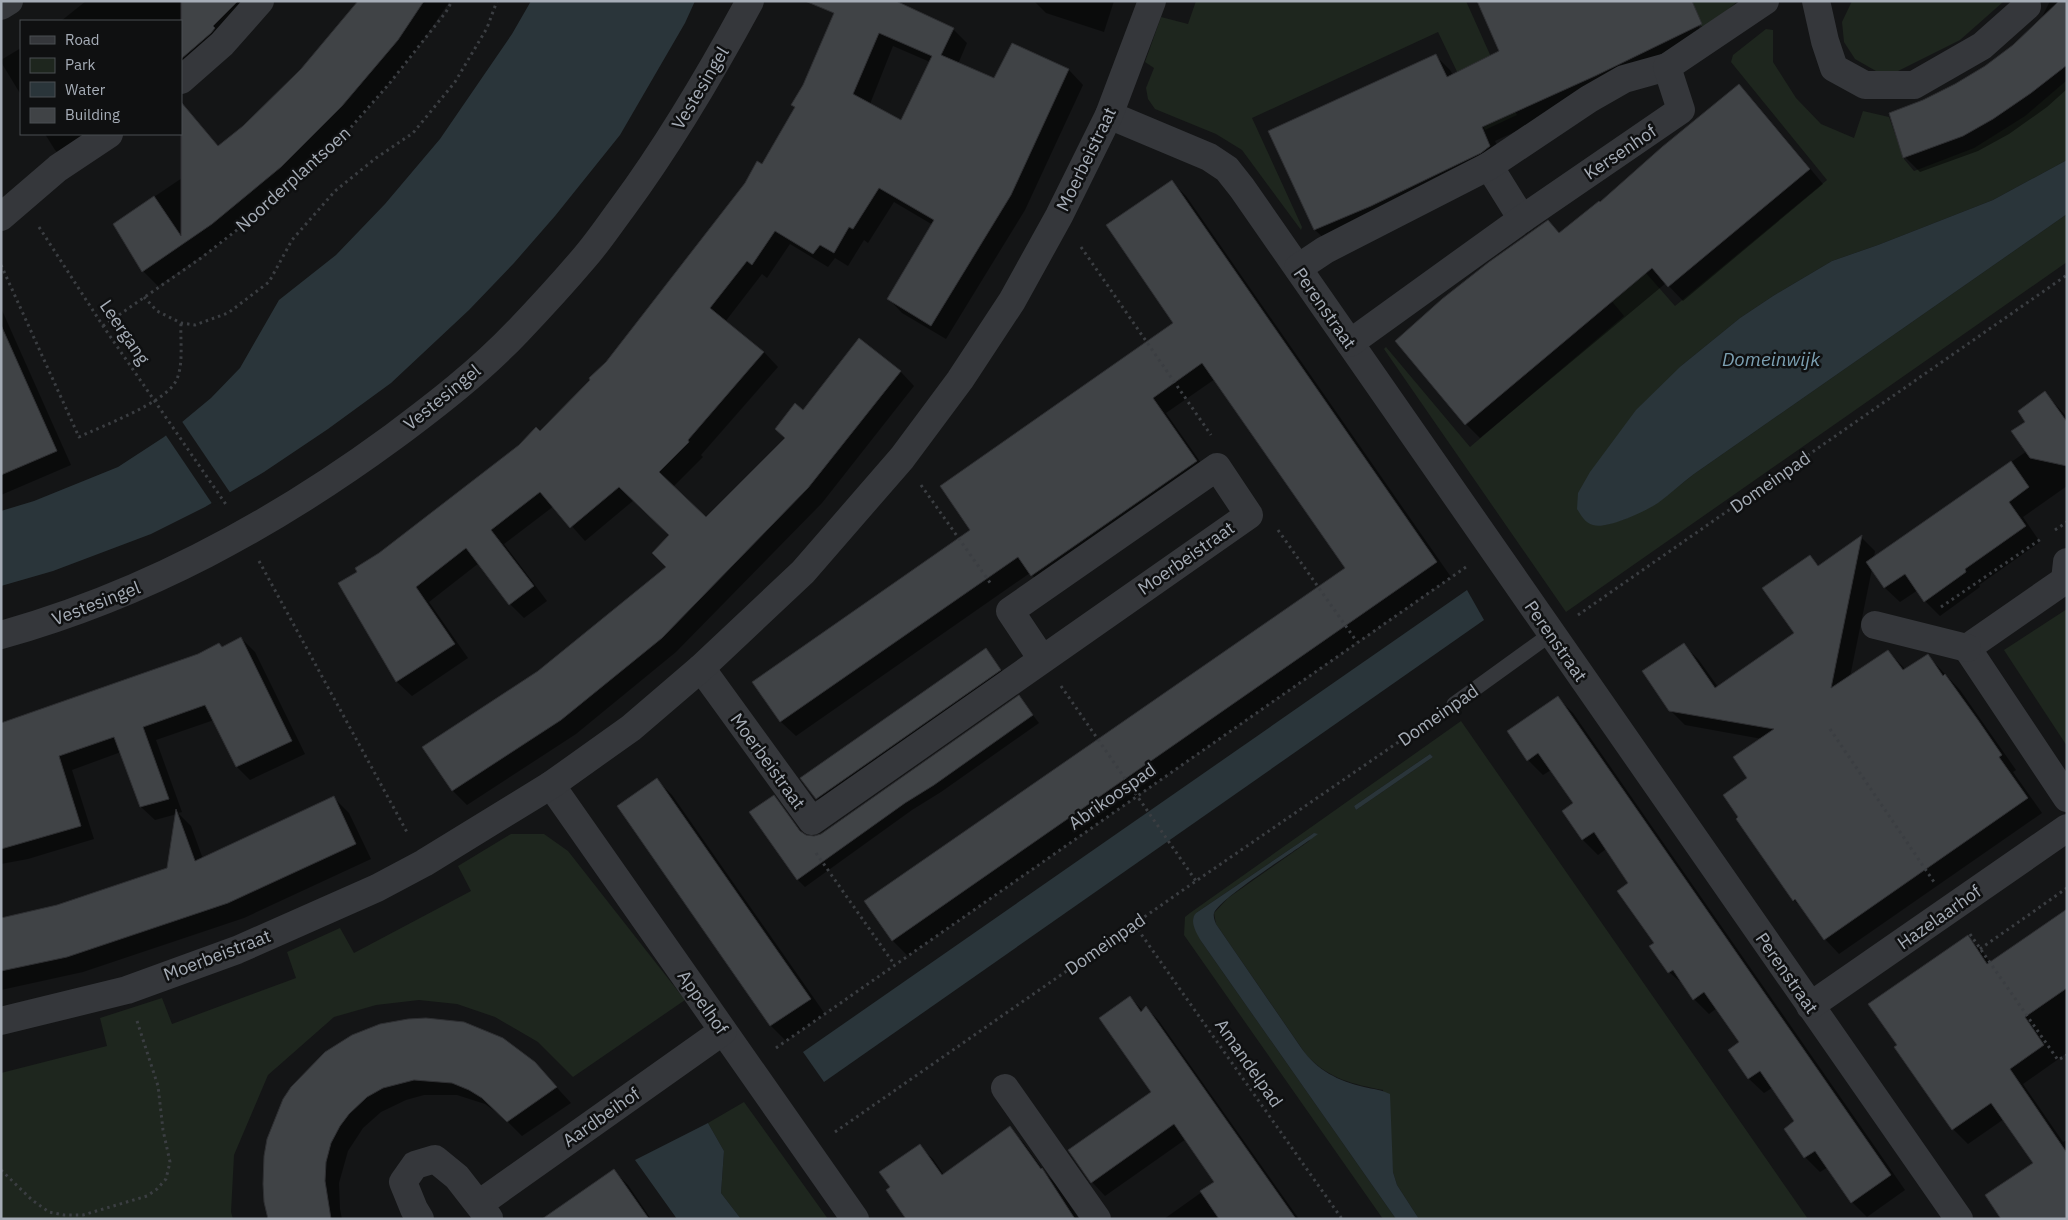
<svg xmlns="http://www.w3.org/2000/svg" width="2068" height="1220" font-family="'IBM Plex Sans',sans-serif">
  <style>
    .green { fill: #1e261e; fill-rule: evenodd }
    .water { fill: #2a353a }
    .pier { fill: #141516 }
    .shadow { fill: #0007; fill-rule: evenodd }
    .building { fill: #404346; stroke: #2e2f32; fill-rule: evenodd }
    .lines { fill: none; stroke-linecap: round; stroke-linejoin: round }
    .path { stroke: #3b3e42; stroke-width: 3; stroke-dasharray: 2.5 4; stroke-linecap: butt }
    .service { stroke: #35373b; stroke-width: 15 }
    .minor { stroke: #35373b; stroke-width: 28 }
    .labels { text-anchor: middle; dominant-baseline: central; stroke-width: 5; stroke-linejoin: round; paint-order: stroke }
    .street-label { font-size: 18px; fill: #a6adb7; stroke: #0f1011 }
    .water-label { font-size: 19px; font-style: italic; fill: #7ca0b2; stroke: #0f1011 }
  </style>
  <rect width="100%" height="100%" fill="#141516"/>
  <g class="green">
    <polygon points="1196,1 1466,1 1517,115 1485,130 1438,32 1252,118 1302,227 1301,230 1242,150 1216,134 1155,109 1148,99 1146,88 1154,68 1145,62 1161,17 1188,24"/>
    <polygon points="1689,1 1738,1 1706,28 1701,26"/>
    <polygon points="1852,1 2002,1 2003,2 1960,40 1898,71 1876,71 1855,59 1844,42 1842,22"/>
    <polygon points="1766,29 1773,30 1773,62 1796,98 1821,124 1854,138 1863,111 1889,117 1904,159 1914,171 1974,148 2025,116 2067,80 2067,160 1993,200 1878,245 1832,261 1773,296 1740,318 1681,366 1605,525 1625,519 1656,504 1694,474 2067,214 2067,262 1566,612 1384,349 1386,347 1470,447 1624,316 1559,238 1590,209 1675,306 1827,180 1731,62 1733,55"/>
    <polygon points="2067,609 2067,746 2004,650"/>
    <path d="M1461,721L1808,1219H1419L1397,1185L1393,1172L1383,1090C1352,1084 1330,1079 1307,1056L1216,924L1214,913L1228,898L1309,841L1314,833L1196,913L1193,919L1201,941L1396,1219H1383L1184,935L1185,917L1190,913ZM1430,754L1433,757L1356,810L1354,806Z"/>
    <polygon points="511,834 544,834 568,851 685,1000 573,1077 538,1042 495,1017 457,1004 419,1000 376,1005 334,1017 268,1075 234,1155 231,1212 233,1219 1,1219 1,1073 107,1046 100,1018 162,998 172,1024 296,978 287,952 340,928 354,953 471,891 458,866"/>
    <polygon points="744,1102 828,1219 741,1219 721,1193 724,1151 708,1123"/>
  </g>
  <g class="water">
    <polygon points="531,1 695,1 685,23 620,135 555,216 514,263 469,310 391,383 328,429 264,472 205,507 151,534 53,571 1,586 1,511 34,501 118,467 164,437 211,398 240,368 279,300 336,255 385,204 440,139 512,34"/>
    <path d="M2067,160V214L1694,474C1682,483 1670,494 1658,503C1646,511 1606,530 1593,525C1585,523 1581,515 1577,509L1578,493L1590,472L1636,410L1681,366L1740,318L1773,296L1832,261L1878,245L1993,200Z"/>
    <polygon points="1467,590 1484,620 824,1082 803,1052"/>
    <polygon points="1430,754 1433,757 1356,810 1354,806"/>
    <path d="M1314,833L1318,834C1300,848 1220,898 1214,913C1213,917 1215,921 1216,924L1302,1049C1317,1070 1338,1081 1364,1087C1373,1089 1382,1090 1390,1094L1393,1172L1397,1185L1419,1219H1396L1201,941C1196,932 1189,921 1196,913Z"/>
    <polygon points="708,1123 724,1151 721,1193 741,1219 677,1219 635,1160"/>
  </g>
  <polygon class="pier" points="181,420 231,494 213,505 165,434"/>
  <g class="shadow">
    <polygon points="86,1 266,1 181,84 181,21 61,21"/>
    <polygon points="358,1 450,1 413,55 358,121 296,182 227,239 158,286 143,271 114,224 182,178 244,127 302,69"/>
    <path d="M840,1L953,29L967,43L958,64L995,80L1013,45L1069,70L1083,85L1025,210L946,339L902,313L888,298L933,225L894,202L868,243L864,240L848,266L835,258L828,267L790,244L767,278L762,274L725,322L764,352L778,367L701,455L703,457L673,487L706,518L786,439L803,412L900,371L914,386L822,503L676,652L576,734L467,805L453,791L424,747L539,672L668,568L671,536L634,500L585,541L554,506L504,544L547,601L524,618L510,604L479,563L429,602L468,658L412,696L397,682L339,584L359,572L540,433L606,363L762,166L796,108ZM893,46L930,62L902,122L870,104Z"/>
    <polygon points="1034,1 1114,1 1104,32 1046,13"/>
    <polygon points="1687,1 1707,44 1495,141 1504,161 1330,244 1315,230 1270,132 1436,56 1450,70 1453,75"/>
    <polygon points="2050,1 2067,1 2067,89 2047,107 2009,134 1978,151 1920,172 1905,157 1924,101 1986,67 2014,46 2040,21"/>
    <polygon points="21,48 21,95 1,62 1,60"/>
    <polygon points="1739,86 1753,100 1823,184 1683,301 1666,283 1480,438 1466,424 1548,222 1560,234 1600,203"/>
    <polygon points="45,134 116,134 69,164 55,150"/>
    <polygon points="1171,181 1186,196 1451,577 908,956 893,941 866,901 1347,568 1215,379 1166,413 1211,477 1047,590 1030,573 796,736 781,722 754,682 972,530 1175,324"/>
    <polygon points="1,308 71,465 1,495"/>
    <polygon points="2045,393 2067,417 2067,486 2023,517 2040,542 1979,585 1980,587 1940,616 1925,601 1918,590 1900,602 1885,588 1872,569 1850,677 1888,651 1906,670 1928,656 1960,690 2016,770 2013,772 2042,813 1839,954 1825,939 1807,913 1794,900 1749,778 1762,739 1685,725 1670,710 1683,644 1698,659 1718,687 1795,633 1810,557 1819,566 1861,537 1875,551 1874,558 2027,451 2027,422"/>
    <polygon points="241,638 255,652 305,754 250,780 237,767 214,720 156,740 182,812 178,813 191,826 203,859 334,798 349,813 371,859 244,918 83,972 1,990 1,919 58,906 168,868 177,814 155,820 141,807 121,752 72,770 94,839 28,859 1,864 1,725 223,648"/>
    <polygon points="986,650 1007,677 824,806 817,799"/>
    <polygon points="1019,697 1039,723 941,792 912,810 805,887 798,880 751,812 774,797 804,835 814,838 821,835"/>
    <polygon points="1558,698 1573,713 1905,1190 1867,1217 1852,1202 1828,1167 1820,1172 1805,1157 1796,1122 1772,1088 1764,1093 1749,1079 1730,1050 1741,1042 1717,1008 1709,1014 1694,999 1685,986 1669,972 1630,883 1606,849 1598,855 1583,840 1564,811 1575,803 1551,770 1543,775 1528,760"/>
    <polygon points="657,780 672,795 825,1014 786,1041 771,1026 619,807"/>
    <polygon points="2067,910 2067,1053 2023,1084 2063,1142 2067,1140 2067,1219 2035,1163 2004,1119 1968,1144 1953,1129 1896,1047 1967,937 1982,951 1990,963"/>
    <polygon points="1130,997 1143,1011 1146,1007 1159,1021 1299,1219 1164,1219 1216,1182 1186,1139 1105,1196 1092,1182 1153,1092"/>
    <polygon points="326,1053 549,1079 571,1103 522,1136 503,1117 485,1104 457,1095 424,1095 406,1100 381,1112 363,1128 348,1151 339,1183 340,1209 342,1219 269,1219"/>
    <polygon points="1009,1128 1023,1142 1046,1174 1055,1183 1079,1219 908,1219 892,1188 919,1146 933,1159 944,1175"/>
    <polygon points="614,1171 628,1185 651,1219 545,1219"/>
  </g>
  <g class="building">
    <polygon points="181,1 238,1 213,26 215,28 211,33 181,59"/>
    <polygon points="358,1 424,1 398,40 342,106 281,167 212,224 142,272 113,224 154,196 181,236 181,102 218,146 243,126 301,69"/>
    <path d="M805,1H896L954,28L941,55L994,78L1012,43L1069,69L1011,195L931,326L887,299L934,220L879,188L853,229L849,227L834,253L820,245L813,254L775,231L752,265L747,261L710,308L764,352L688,440L689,442L659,472L706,517L785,438L775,429L795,403L803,410L859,338L901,371L808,488L662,638L561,720L452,791L422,747L538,671L666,567L652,553L669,535L619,487L570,528L540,492L491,530L534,586L509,605L466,548L416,587L455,644L396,682L338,583L357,572L355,568L379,553L519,445L536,427L540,431L590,380L589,378L606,362L745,183L757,161L762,164L795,107L791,105L803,85L834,13ZM879,33L932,56L901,120L853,94Z"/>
    <polygon points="1477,1 1692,1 1702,24 1595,76 1482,127 1490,146 1481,153 1371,206 1314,230 1268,131 1436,54 1447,77 1499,51"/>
    <polygon points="2059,1 2067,1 2067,65 2031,93 1993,119 1963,136 1903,158 1889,113 1923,100 1955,84 1985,66 2013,45"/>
    <polygon points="1739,84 1810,169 1668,287 1652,268 1465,425 1395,341 1442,299 1489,262 1548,220 1559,233 1599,201 1600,202 1662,147"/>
    <polygon points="1172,180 1437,562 892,941 864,901 1345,568 1202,363 1153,398 1197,461 1031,576 1018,557 780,722 752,682 970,530 940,486 1173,323 1106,225"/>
    <polygon points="1,325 57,451 1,475"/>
    <polygon points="2045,391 2067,422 2067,466 2030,458 2011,431 2025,422 2018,411"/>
    <polygon points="2011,461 2029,487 2009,502 2026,526 1965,569 1966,572 1924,602 1905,574 1884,588 1866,562"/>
    <polygon points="1862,535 1831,688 1888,650 1903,670 1928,654 1943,676 1945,674 1978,720 2002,755 1999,757 2028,798 1824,940 1795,899 1793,901 1754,845 1736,819 1738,817 1723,795 1747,778 1733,757 1774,729 1669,711 1642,671 1684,643 1715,688 1794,633 1762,588 1810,555 1818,566"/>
    <polygon points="241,637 292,741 236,767 205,705 143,727 169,799 140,807 114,737 59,756 81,826 1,849 1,723 198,654 219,643 222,647"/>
    <polygon points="986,648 1001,670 816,799 800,778"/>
    <polygon points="1019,695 1033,715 934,785 905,803 797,880 749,812 774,795 800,831 806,835 814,836 821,834"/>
    <polygon points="1558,696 1891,1175 1851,1203 1815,1151 1804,1158 1784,1129 1794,1121 1760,1071 1748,1079 1728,1050 1739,1042 1704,992 1693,1000 1673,970 1668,973 1649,946 1654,943 1617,891 1628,883 1594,832 1582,840 1562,811 1573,803 1538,753 1527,761 1507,731"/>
    <polygon points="657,778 811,999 770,1026 617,806"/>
    <polygon points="334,796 356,844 228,903 67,957 1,971 1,918 57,905 167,868 176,809 195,861"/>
    <polygon points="2067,909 2067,988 2025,1017 2044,1045 2010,1069 2067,1153 2067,1219 2001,1219 1985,1195 2033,1163 1991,1103 1952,1130 1894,1047 1897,1045 1868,1004 1968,935 1987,964"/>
    <polygon points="1130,996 1141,1012 1146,1006 1296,1219 1219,1219 1200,1191 1214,1182 1174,1124 1091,1183 1068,1150 1151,1092 1099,1018"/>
    <polygon points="426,1018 464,1022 503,1038 535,1062 557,1087 507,1122 482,1098 469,1090 452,1083 414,1080 383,1088 367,1097 349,1114 340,1126 331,1143 326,1162 325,1181 331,1219 268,1219 264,1202 263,1184 264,1156 267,1139 283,1099 291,1087 325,1052 352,1035 380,1024 408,1019"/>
    <polygon points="1010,1126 1041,1169 1042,1168 1075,1219 906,1219 886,1190 890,1187 879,1172 920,1144 942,1175"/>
    <polygon points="614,1169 649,1219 542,1219"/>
  </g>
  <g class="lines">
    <g class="path">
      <polyline points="39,227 103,326 227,506"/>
      <polyline points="1081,247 1211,435"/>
      <path d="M1,265L79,437C102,426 165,403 176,381C184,365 180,341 181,323"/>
      <polyline points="144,297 157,311 181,323 195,325 228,313 269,282 292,240 335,191 376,158 413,133 455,82 487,28 497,1"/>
      <polyline points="103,326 201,258 269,205 338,142 389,84 446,12 452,1"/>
      <polyline points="921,485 991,584"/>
      <polyline points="1278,530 1357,642"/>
      <polyline points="2055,530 2067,522"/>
      <polyline points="259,561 408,834"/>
      <polyline points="1941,607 2041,539"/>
      <polyline points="1578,615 2067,275"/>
      <polyline points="1061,686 1196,881"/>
      <polyline points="1830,729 1934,882"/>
      <polyline points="816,853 894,964"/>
      <polyline points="1134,924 1342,1219"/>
      <polyline points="1970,934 2058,1060 2067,1055"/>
      <polyline points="1980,949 2067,888"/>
      <polyline points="776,1048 1466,567"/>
      <polyline points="835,1132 1196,881 1432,719"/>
      <polyline points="1,1170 32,1200 49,1212 64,1215 83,1215 147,1196 157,1189 166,1179 170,1162 163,1130 158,1086 137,1021"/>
    </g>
    <polyline class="service" points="1454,704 1551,634"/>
    <g class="minor">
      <polyline points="1816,1 1825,41 1834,68 1865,85 1914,85 1982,46 2027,6 2026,1"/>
      <polyline points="1,6 9,1"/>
      <polyline points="181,80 222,44 260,1"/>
      <polyline points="1109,115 1209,157 1227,169 1242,188 1959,1219"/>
      <polyline points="1489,166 1522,219"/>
      <polyline points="1,217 58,168 109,134"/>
      <polyline points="1298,268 1325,250 1489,166 1589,99 1624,79 1667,67"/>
      <polyline points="1350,343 1522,219 1681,110 1667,67 1765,1"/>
      <polyline points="2067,562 2065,580 1967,648 2067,798"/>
      <polyline points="1875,625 1967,648"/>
      <path d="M1,635C145,595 273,525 393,437C436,405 480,371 517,332C540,308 563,283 585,257C598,242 610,224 622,208C670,143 711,73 750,1"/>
      <polyline points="701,668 812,821 1249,515 1217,467 1010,611 1042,659"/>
      <polyline points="551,785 855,1219"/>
      <polyline points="1810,1006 2067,828"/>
      <polyline points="1,1021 127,990 237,950 377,888 424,863 551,785 631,728 701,668 803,572 902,458 960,380 1012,301 1059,216 1109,115 1152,1"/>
      <polyline points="1005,1088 1097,1219"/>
      <polyline points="479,1204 723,1031"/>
      <polyline points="420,1219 414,1209 403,1182 415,1165 435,1159 457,1177 489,1218"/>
    </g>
  </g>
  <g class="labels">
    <g class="street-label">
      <text transform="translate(700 88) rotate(-59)">Vestesingel</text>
      <text transform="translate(1620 152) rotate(-34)">Kersenhof</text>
      <text transform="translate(1086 159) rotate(-64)">Moerbeistraat</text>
      <text transform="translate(293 179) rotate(-42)">Noorderplantsoen</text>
      <text transform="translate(1325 308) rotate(55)">Perenstraat</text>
      <text transform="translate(125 332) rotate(56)">Leergang</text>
      <text transform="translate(442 397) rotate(-39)">Vestesingel</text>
      <text transform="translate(1770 482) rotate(-35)">Domeinpad</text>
      <text transform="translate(1186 558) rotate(-35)">Moerbeistraat</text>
      <text transform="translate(96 603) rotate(-21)">Vestesingel</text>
      <text transform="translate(1556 641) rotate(55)">Perenstraat</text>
      <text transform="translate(1438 715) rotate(-35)">Domeinpad</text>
      <text transform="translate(768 761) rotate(54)">Moerbeistraat</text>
      <text transform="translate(1112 796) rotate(-35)">Abrikoospad</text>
      <text transform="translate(1939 917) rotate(-35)">Hazelaarhof</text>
      <text transform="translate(1105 944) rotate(-35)">Domeinpad</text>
      <text transform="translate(217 955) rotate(-21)">Moerbeistraat</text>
      <text transform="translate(1787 973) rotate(55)">Perenstraat</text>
      <text transform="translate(703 1002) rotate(55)">Appelhof</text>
      <text transform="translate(1249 1063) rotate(55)">Amandelpad</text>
      <text transform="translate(601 1117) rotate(-35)">Aardbeihof</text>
    </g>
    <g class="water-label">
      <text x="1771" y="359">Domeinwijk</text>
    </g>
  </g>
  <rect width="2068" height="1220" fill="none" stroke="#a6adb7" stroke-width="5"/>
  <rect x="20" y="20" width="162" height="115" fill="#0f1011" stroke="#4b4f53"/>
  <rect x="30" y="36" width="25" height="8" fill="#35373b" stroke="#4b4f53"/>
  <text x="65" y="45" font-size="15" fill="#a6adb7">Road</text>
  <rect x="30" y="58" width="25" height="15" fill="#1e261e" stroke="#4b4f53"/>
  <text x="65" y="70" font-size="15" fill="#a6adb7">Park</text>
  <rect x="30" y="82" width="25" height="15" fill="#2a353a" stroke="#4b4f53"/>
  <text x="65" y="95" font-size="15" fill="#a6adb7">Water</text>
  <rect x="30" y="108" width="25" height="15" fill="#404346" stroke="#4b4f53"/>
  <text x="65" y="120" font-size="15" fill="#a6adb7">Building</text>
</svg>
